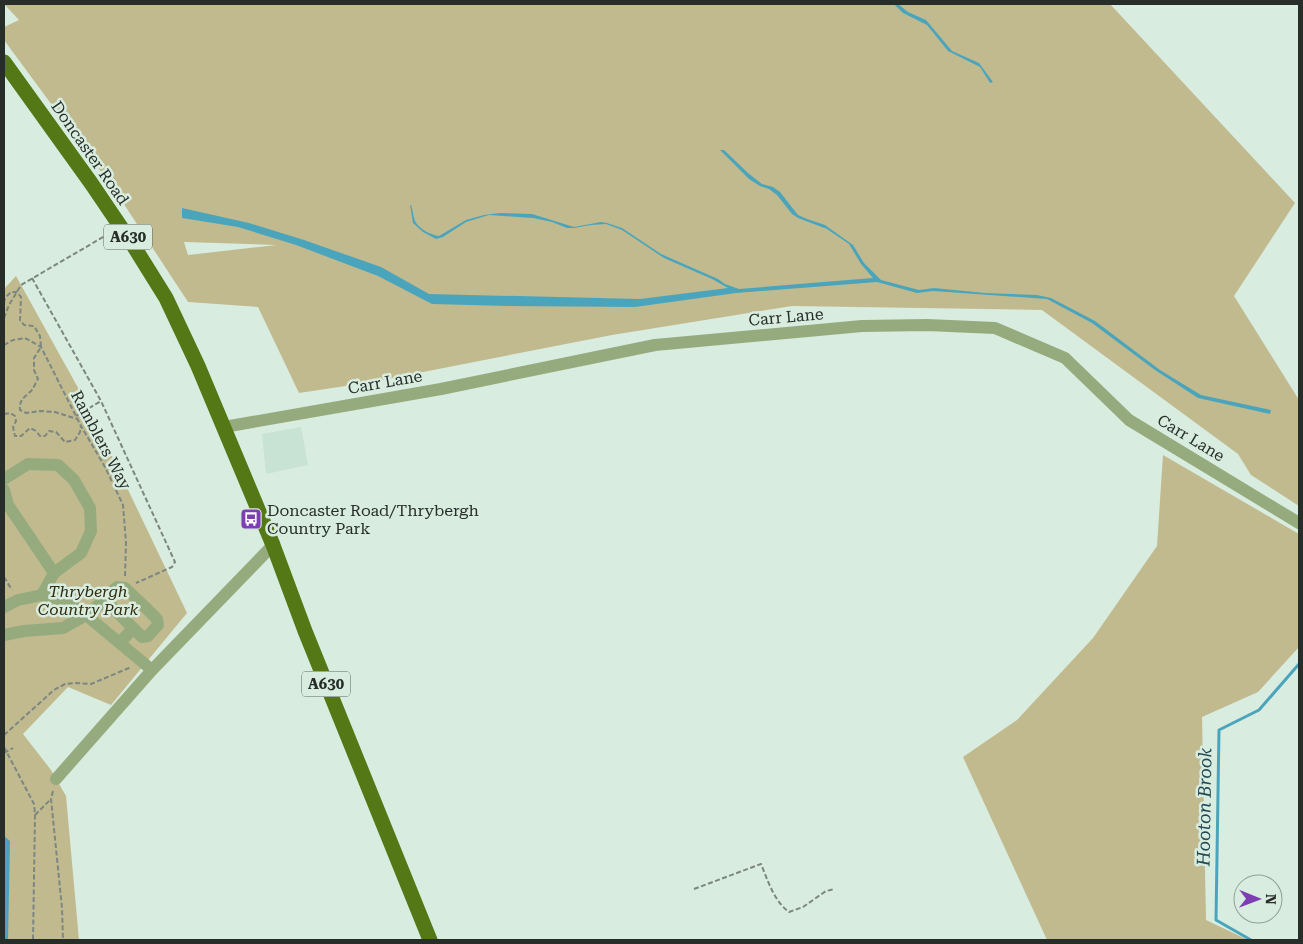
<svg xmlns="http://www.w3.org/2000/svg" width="1303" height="944" font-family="'Roboto Serif',serif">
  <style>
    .built { fill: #c8e2d3 }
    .green { fill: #c1ba8f; fill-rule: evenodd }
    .water { fill: #4aa5bc }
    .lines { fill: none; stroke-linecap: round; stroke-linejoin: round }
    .stream { stroke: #4aa5bc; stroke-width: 3 }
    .path { stroke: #7b8780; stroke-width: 2; stroke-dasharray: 5 2.5; stroke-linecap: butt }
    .minor { stroke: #95ab7e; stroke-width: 12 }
    .major { stroke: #537815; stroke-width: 15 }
    .labels { text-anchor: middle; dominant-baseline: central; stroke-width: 5; stroke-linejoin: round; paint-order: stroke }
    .shield { fill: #d9ece0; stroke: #5c6761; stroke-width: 1 }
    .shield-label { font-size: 15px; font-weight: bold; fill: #272e2a }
    .street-label { font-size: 16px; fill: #272e2a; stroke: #d9ece0 }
    .poi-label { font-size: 16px; fill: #272e2a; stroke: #d9ece0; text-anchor: start }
    .park-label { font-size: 16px; font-style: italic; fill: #312c0b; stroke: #d9ece0 }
    .water-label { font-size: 18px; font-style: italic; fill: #204954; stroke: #d9ece0 }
  </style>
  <rect width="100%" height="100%" fill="#d9ece0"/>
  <polygon class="built" points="301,427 308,465 266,474 262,434"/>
  <g class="green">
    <path d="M4,4H1110L1295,203L1234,296L1299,400V506L1251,475L1238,454L1042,310L792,306L612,335L372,382L299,393L258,307L188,302L116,192L4,40V27L19,20ZM184,242H185L277,245L188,255Z"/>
    <polygon points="16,276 87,404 187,613 111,705 68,687 23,734 51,770 66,796 79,940 4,940 4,289"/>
    <polygon points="1163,455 1299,534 1299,647 1258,692 1202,717 1206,920 1248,940 1047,940 963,757 1017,720 1093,638 1157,546"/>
  </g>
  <g class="water">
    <polygon points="894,4 898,4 908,12 926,20 952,51 979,63 993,82 990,83 980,67 948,51 927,25 903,13"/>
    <path d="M720,150H724L748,173L762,184L773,187L780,192L798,215L807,219L825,225L853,245L864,263L881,280L919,290L934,288L985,293L1037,295L1051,298L1095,321L1160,370L1201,395L1271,410L1270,414L1198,398L1155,370L1092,323L1047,299L933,291L917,293L877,282L736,293L635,307L508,306L432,304L378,276L296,245L238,227L182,218V208L249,223L304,240L381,267L429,294L640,299L728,288L712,279L664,258L622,230L606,224L591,225L574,228H567L552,222L533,218L489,215L466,222L443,237L436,239L423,232L413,223L410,205H411C413,210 413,216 415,221C419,229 431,235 439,236L466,220L484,215L500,213L532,214L574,227L601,222L607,223L622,228L661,254L718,279L725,284L739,289L873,278L861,264L849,244L827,229L798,218L792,214L777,195L769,189L760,186L749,179Z"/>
    <polygon points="4,836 10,841 8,940 4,940"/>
  </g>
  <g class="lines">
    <polyline class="stream" points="1251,940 1216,920 1219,730 1259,710 1299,664"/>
    <g class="path">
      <polyline points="32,278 101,401 175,562 172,567 136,583"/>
      <path d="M4,303L5,298L11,292H17L21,297L20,320L24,325L34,326L40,336L41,347L34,358V370L38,379C36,382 34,387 32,390C25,397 19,399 20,410L26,413L40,411L55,412L77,419"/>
      <polyline points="4,318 9,305 21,285 110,233"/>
      <polyline points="4,345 13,340 25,338 41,347 81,426 105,467 123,505 126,543 125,576"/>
      <polyline points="4,414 10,413 15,416 16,421 13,427 15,436 21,436 30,428 36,431 40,436 45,436 49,431 56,432 65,442 75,440 80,432 81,426"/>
      <polyline points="76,416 101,401"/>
      <polyline points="4,577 12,590"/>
      <polyline points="4,735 54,690 65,684 74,683 91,684 129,668 131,666"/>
      <polyline points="4,747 34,804 35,815 33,940"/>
      <polyline points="4,753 13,748"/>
      <polyline points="53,791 51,799 62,908 63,940"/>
      <polyline points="35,815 51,799"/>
      <path d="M694,889L761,864C768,881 774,901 789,912L803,907L826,891L835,889"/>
    </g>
    <g class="minor">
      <polyline points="224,427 441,389 655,345 862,326 927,325 995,328 1065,358 1129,420 1299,523"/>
      <polyline points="4,479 28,464 58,465 74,480 90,508 91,531 81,553 54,573 42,595"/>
      <polyline points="4,490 8,505 54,573"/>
      <polyline points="4,607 18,600 42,595 67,601 86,615 152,670"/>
      <polyline points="4,635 24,631 63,628 86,615 105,600"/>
      <polyline points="120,643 133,628 142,637 148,636 158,625 157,619 144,606 125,588 117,587 105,597 105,600 133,628"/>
      <polyline points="56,779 152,670 273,545"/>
    </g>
    <polyline class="major" points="4,62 91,183 133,245 166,298 198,366 273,545 305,631 430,940"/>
  </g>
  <defs>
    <g id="bus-square" transform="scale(1.125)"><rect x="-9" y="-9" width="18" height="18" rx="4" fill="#7e3eb3" stroke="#d9ece0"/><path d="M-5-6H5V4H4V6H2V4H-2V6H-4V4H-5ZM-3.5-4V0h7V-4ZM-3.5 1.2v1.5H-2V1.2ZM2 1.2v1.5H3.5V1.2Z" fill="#fff"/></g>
  </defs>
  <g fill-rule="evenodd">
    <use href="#bus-square" x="251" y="519"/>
  </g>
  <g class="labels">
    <g class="shield">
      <rect x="104" y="224.5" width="48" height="25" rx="4"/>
      <rect x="302" y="671.5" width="48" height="25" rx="4"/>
    </g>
    <g class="shield-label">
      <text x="128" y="237">A630</text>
      <text x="326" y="684">A630</text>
    </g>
    <g class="street-label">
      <text transform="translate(90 153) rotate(55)">Doncaster Road</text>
      <text transform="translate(786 317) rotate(-5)">Carr Lane</text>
      <text transform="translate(385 382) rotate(-10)">Carr Lane</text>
      <text transform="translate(1191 438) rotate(31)">Carr Lane</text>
      <text transform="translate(101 440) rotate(62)">Ramblers Way</text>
    </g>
    <g class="poi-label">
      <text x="267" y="510">Doncaster Road/Thrybergh<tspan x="267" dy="18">Country Park</tspan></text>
    </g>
    <g class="park-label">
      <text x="88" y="591">Thrybergh<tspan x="88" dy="18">Country Park</tspan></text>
    </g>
    <g class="water-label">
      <text transform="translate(1204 807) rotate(-89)">Hooton Brook</text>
    </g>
  </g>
  <rect width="1303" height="944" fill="none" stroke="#272e2a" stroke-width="10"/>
  <g transform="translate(1258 899) rotate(91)"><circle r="24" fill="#d9ece0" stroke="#92a097"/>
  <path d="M0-4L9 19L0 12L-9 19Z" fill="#7e3eb3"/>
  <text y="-8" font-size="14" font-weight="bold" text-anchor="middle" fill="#272e2a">N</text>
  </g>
</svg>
